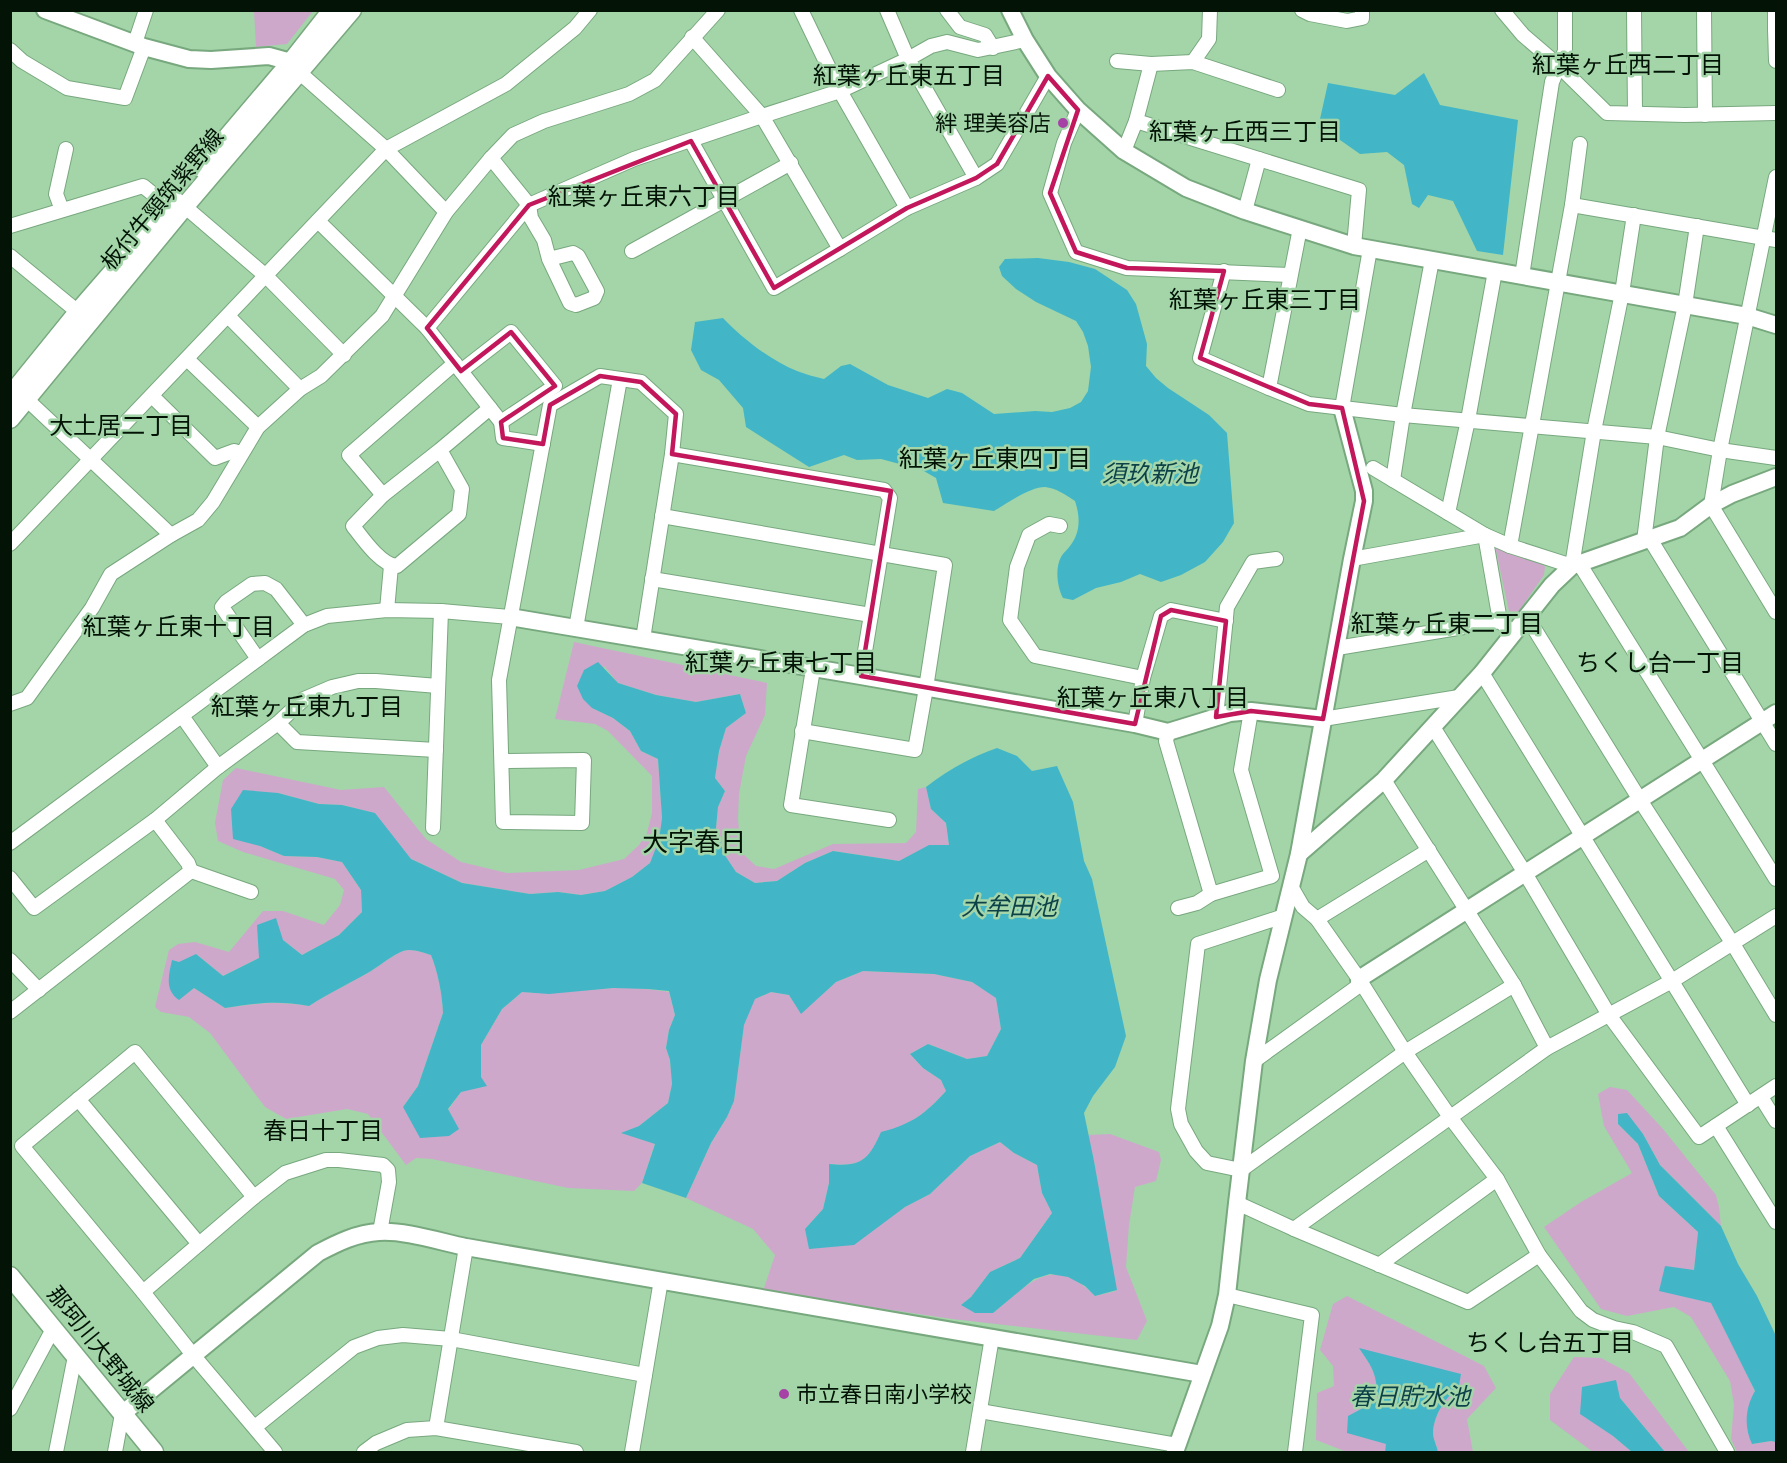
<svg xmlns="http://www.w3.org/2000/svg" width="1787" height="1463" font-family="Mulish,'Noto Sans JP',sans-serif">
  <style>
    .green { fill: #cea8cb }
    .water { fill: #42b6c6 }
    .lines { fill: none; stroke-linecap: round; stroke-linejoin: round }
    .minor-casing { stroke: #78a87e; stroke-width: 16 }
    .tertiary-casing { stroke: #78a87e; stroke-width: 20 }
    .secondary-casing { stroke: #78a87e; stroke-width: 21 }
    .minor { stroke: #fff; stroke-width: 14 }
    .tertiary { stroke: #fff; stroke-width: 16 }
    .secondary { stroke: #fff; stroke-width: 18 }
    .marked { fill: none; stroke: #c2185b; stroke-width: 4.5; stroke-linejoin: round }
    .poi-dot { fill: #a641a6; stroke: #a3d5a9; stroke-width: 2 }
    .labels { text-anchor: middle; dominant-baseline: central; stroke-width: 5; stroke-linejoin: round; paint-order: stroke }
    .poi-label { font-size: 22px; fill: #031406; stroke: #a3d5a9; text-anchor: end }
    .street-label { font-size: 22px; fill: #031406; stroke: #a3d5a9 }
    .neighbourhood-label { font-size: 24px; fill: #031406; stroke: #a3d5a9 }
    .water-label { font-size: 24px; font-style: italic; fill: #0c4148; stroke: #a3d5a9 }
    .quarter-label { font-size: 26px; fill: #031406; stroke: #a3d5a9 }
  </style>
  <rect width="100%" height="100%" fill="#a3d5a9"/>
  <g class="green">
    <polygon points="254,11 254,10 313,11 287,44 256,47"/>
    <polygon points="1495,546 1542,562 1545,567 1544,575 1514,618 1510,616"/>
    <path d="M574,642L767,683L765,715L746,756L739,794L738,819L741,852L756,866L774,869L833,844L906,843L916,832L918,789L926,787L931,809L946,823L949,845L929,846L899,861L833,851L805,863L777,881L755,883L736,872L724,854L716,828L718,807L725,791L715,778L719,751L726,728L746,713L740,694L696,702L656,695L618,683L604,666L592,708L613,718L630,731L641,751L658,759L662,818L659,840L650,863L632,877L605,891L581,895L558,892L530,894L462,883L411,859L374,813L342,805L319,804L278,793L260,846L284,856L317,857L342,862L361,890L362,912L339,935L302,955L283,940L259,958L223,976L196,954L179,999L194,988L225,1008C257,1003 277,1001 309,1006C329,993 350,983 371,971C382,964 391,956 403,951C411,948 423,952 431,955C438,973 442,993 443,1013L418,1086L403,1107L448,1110L461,1092L481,1077V1045L502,1009L522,992C554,994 580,990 612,988C631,987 650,989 669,992L675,1015L669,1030L666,1048L670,1060L672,1084L668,1103L639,1126L622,1133L655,1143L642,1183L634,1191L568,1188L432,1159L416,1158L406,1165L368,1114L347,1109L286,1119L265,1107L210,1033L189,1017L161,1012L155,1007L169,950L178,944L195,942L229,952L263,911H283L324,925L340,905L344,890L335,879L243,852L218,841L215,823L223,780L236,768L341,790L384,787L426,839L461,862L507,873L579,870L624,859L639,845L647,833L652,813V776L608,731L595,724L555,719Z"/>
    <path d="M863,971L934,974L972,982L996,997L1001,1029L987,1056L967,1059L928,1044L910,1054L923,1068L941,1080L946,1091C925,1114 912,1124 881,1133C868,1161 861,1167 829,1164V1183L823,1209L805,1229L885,1221L905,1207L930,1194L970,1156L1000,1142L1014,1153L1037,1165L1042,1193L1052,1213L1020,1258L990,1272L971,1297L961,1305L993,1313C1030,1283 1052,1253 1095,1296L1116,1291L1094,1161L1088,1135L1110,1134L1159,1152L1161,1160L1156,1181L1135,1187L1129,1225L1126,1267L1147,1321L1137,1340L952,1319L763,1291L775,1255L753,1229L686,1198L711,1143L727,1117L734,1101L744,1025L754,999L771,992L789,995L801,1013L836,982Z"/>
    <polygon points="1610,1087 1627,1090 1663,1129 1716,1195 1719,1207 1721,1226 1660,1165 1643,1134 1618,1124 1638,1144 1659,1196 1698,1232 1694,1270 1733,1344 1755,1392 1752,1444 1771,1441 1776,1442 1776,1452 1737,1452 1731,1439 1734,1405 1730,1381 1691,1317 1674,1307 1627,1316 1601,1309 1544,1227 1581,1202 1632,1173 1604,1126 1598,1094"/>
    <path d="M1347,1296L1484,1366L1496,1388L1467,1419L1473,1452H1438C1437,1446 1433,1439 1433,1433C1434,1413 1446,1398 1459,1386L1360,1349C1374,1370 1377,1375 1378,1400L1349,1416L1387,1444L1385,1452H1347L1316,1440L1317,1393L1334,1386L1333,1366L1320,1350L1333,1304Z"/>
    <polygon points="1574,1357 1601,1358 1629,1373 1689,1452 1665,1452 1620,1398 1613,1436 1632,1452 1593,1452 1550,1420 1550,1394"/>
  </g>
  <g class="water">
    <polygon points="1424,73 1440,105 1518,120 1503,255 1477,251 1453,201 1428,195 1419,208 1412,204 1404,165 1387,152 1360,154 1340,140 1327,136 1318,128 1328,83 1395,95"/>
    <path d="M1038,258L1069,262L1095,269L1127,290L1136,304L1147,344L1146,366L1156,378L1168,388L1209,415L1227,433L1234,523L1223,542L1205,562L1181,575L1161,582L1140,574L1121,582L1096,588L1073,600L1063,598C1057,587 1055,568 1061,557C1063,553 1068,549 1070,546C1081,532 1080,516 1075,501C1066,495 1056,488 1045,487C1030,487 1007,503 994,511L943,503L936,478L922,470L881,459L857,460L844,455L809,467L746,427L743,408L719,380L701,370L691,350L695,322L723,318C742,338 771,361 797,371C805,374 815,377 824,379L841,366L850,364L888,385L928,398L947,389L962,393L994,414L1035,411L1052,412L1070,408L1081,402L1088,391L1091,367L1088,346L1083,332L1076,321L1036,302L1016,289L1002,276L999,267L1005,259Z"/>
    <path d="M598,662L618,683L656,695L696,702L740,694L746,713L726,728L719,751L715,778L725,791L718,807L716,828L724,854L736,872L755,883L777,881L805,863L833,851L899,861L929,845H949L946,823L931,809L926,787C948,770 971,757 997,748L1017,756L1032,771L1057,766L1073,802L1084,861L1092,879L1126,1036L1115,1067L1093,1096L1084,1113L1094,1161L1117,1290L1095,1296L1085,1286L1068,1277L1050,1274L1034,1279L993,1313H975L961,1305L971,1297L990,1272L1020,1258L1052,1213L1042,1193L1037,1165L1014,1153L1000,1142L970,1156L930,1194L905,1207L854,1245L809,1249L805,1229L823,1209L829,1183V1164C861,1167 868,1161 881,1132C912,1124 925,1114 946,1091L941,1080L923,1068L910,1054L928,1044L967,1059L987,1056L1001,1029L996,998L972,982L934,974L863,971L836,982L801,1014L789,995L771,992L755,999L744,1025L734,1101L727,1117L711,1143L686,1198L642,1183L655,1144L621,1133L639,1126L668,1103L672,1084L670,1060L666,1048L669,1030L675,1015L669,991L648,989L613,988L549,994L522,992L502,1009L481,1045V1077L487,1086L461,1092L448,1109L459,1129L449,1136L420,1138L403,1107L418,1086L443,1013C442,993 438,973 431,955C422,952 411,948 403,951C391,956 382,964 371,971C350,983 329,993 309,1006C276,1000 258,1003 225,1008L194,988L179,1000C164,990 169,974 172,960L179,962L196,954L223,976L259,958L257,925L276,918L283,940L302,955L339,935L362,912L361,890L342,862L317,857L284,856L260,846L233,839L231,809L243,790L278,793L319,804L342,805L375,813L411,859L462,883L530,894L558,892L581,895L605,891L632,877L650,863L659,840L662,818L658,759L641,751L630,731L613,718L592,708L583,699L577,686L584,670Z"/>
    <path d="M1627,1113L1643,1134L1660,1165L1721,1226L1738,1264L1757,1296L1776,1336V1442L1771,1441L1752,1444C1744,1427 1745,1408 1755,1391L1711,1303L1659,1291L1665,1266L1694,1270L1698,1232L1659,1196L1638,1144L1618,1124V1114Z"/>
    <path d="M1359,1348L1461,1374L1459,1386C1446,1398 1434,1413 1433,1433C1433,1439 1437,1446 1438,1452H1385L1386,1444L1347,1433L1348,1416L1378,1400C1376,1373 1374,1370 1359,1348Z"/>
    <polygon points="1616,1380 1620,1398 1665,1452 1632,1452 1613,1436 1580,1414 1582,1387"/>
  </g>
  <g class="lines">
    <g class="minor-casing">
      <g id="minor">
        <polyline points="801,10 840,91 907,208"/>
        <polyline points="887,10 908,59 976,178"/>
        <polyline points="947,10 960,27 985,35 993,48"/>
        <polyline points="1302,10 1310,14 1347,21 1362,18 1362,10"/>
        <polyline points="1502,10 1523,35 1558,65 1607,113 1685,115 1776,113"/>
        <polyline points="1634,10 1635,113"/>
        <polyline points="1704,10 1705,115"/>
        <polyline points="1775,29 1775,10"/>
        <polyline points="1776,29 1775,29 1776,61"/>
        <polyline points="692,37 762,116 840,249 907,208 976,178 997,164 1048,76"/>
        <polyline points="135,43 146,10"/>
        <polyline points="10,50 22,61 67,88 125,98 144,47"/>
        <polyline points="1117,61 1151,64 1193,62 1278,90"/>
        <polyline points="1193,62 1209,39 1210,10"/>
        <polyline points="294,66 300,73 386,149 446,212"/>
        <polyline points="1078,110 1064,143 1050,193 1076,252 1127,268 1290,275"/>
        <polyline points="1136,121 1151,64"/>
        <polyline points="691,141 774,288 840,249"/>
        <polyline points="1124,151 1136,121 1359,190 1354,246"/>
        <polyline points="491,158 529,205 531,218 544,240 549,259 570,303 576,305 594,298 597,291 578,256 573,253 549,259"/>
        <polyline points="1776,177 1720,450 1711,505 1776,612"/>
        <polyline points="176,199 266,276 344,355"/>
        <polyline points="1572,205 1776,240"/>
        <polyline points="62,210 56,194 66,149"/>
        <polyline points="1245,211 1259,159"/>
        <polyline points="318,221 427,328 501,422 503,438 543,444"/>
        <polyline points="10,226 143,186 169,207"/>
        <polyline points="632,251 791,163"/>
        <polyline points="10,256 78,312"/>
        <polyline points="1224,271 1200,358 1269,388 1309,404 1403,415 1657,437 1720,450 1776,458"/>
        <polyline points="1522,276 1552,82 1565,51 1565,10"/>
        <polyline points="228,316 300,389"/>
        <polyline points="427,328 529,205 634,159 762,116 840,91 908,59 931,46 947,42 978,50 1025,40"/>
        <polyline points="187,359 258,427"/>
        <polyline points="461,371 511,332 555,386 501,422"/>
        <polyline points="1269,388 1300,228"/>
        <polyline points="21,394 171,535"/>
        <polyline points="152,396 215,458 234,451 241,453"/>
        <polyline points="1342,408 1370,249"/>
        <path d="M440,450L462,489L459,514L397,566C381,565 363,539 353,526L383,495L440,450L490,408"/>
        <polyline points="1373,468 1485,535 1510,546 1572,566 1594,431 1622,293 1634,215"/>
        <polyline points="1393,480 1403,415 1432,260"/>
        <polyline points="383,495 349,455 455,363"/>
        <polyline points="1448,513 1468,420 1495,271"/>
        <polyline points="662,516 945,565 926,688 915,750 802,731"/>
        <polyline points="1060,526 1049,524 1029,535 1017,567 1010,620 1035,656 1143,678"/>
        <polyline points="1650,539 1776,744"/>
        <polyline points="1644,541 1657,437 1685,305 1697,226"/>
        <polyline points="10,544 386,149 506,84 575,28 590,10"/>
        <polyline points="1510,546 1572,205 1580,144"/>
        <polyline points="1352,559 1485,535 1500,621 1514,634"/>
        <polyline points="1579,563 1776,879"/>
        <polyline points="652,579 871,615"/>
        <polyline points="387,610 391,566"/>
        <polyline points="1527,617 1640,800 1733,944 1776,1015"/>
        <polyline points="576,628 620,379"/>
        <polyline points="643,639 672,454 884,490 890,498 861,676"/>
        <polyline points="1337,648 1500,621"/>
        <polyline points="258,659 222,607 226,602 252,584 265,583 276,589 304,625"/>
        <polyline points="813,669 791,805 889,820"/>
        <polyline points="1482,673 1748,1105"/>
        <polyline points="10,704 27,698 92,608 111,574 171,535 198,520 213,502 258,427 300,389 321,376 382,316 446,212 491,158 513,135 544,121 629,94 655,80 718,10"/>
        <polyline points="182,716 218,767"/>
        <polyline points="1216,717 1227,607 1253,562 1276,559"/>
        <polyline points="1323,719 1459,697"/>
        <polyline points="278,723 297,742 436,750"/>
        <polyline points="1135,724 1143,678 1161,616 1171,610 1226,621"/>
        <polyline points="1433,727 1525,873 1609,1015 1699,1137 1776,1086"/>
        <polyline points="1168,732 1166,741 1211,894 1272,876 1241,770 1251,711"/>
        <polyline points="502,761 584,760 582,823 503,822 499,680 550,405 600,376 641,382 676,414 672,454"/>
        <polyline points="1384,780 1514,985 1547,1048"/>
        <polyline points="433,828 441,611"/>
        <polyline points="10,843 304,625 327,616 387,610 441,611 510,617"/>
        <polyline points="191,871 251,892"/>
        <polyline points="10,878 34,908 155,820 218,767 278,723 304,699 332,687 358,681 376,681 438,686"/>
        <polyline points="1292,888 1303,907 1317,919 1359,979 1405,1052 1450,1117 1497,1179 1539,1255 1581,1311 1593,1320 1614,1328 1633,1332 1666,1346 1727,1452"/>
        <polyline points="1178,908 1197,903 1211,894"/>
        <polyline points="1284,916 1198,944 1178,1109 1181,1124 1196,1151 1207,1163 1241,1170 1405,1052 1514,985"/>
        <polyline points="1317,919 1429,850"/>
        <polyline points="10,960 39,990"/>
        <polyline points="10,1012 191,871 188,863 155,820"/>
        <polyline points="1254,1061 1357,987 1359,979"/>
        <polyline points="1761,1097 1776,1121"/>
        <polyline points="78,1099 199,1244"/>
        <polyline points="1716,1126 1776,1222"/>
        <polyline points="254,1197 135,1052 22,1146 143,1292 193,1355 275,1452"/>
        <polyline points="1237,1203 1294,1229 1468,1302 1539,1255"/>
        <polyline points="1294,1229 1547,1048 1672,981 1776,916"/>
        <polyline points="1379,1265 1497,1179"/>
        <polyline points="143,1292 254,1197 285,1173 326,1160 339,1160 383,1165 388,1170 389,1182 380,1232"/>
        <polyline points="1227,1295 1312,1315 1295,1452"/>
        <polyline points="10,1409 53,1329"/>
        <polyline points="980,1411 1177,1445"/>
        <polyline points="255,1427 354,1347 378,1338 403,1335 451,1339 645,1375"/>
        <polyline points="436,1428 466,1247"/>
        <polyline points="56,1452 75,1356"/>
        <polyline points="115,1452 122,1414"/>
        <polyline points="364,1452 376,1443 407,1430 436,1428 576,1452"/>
        <polyline points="632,1452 661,1280"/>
        <polyline points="973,1452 992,1337"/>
      </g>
    </g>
    <g class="tertiary-casing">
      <g id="tertiary">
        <polyline points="45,10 144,47 189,59 211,60 269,56 291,62"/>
        <polyline points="1010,10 1025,40 1048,76 1078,110 1124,151 1186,188 1245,211 1354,246 1747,316 1776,325"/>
        <polyline points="510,617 861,676 1135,724 1168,732 1230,713 1251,711 1323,719"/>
        <polyline points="1299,854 1384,780 1482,673 1552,585 1572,566 1680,528 1711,505 1732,494 1776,477"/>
        <polyline points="1359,979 1776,713"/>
        <path d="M122,1414L318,1253C337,1243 357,1233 379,1232C404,1230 441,1242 466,1247L1202,1374"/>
        <polyline points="1175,1452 1220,1326 1227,1295 1237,1203 1254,1061 1268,980 1299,854 1352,559 1364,501 1364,491 1342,408"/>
      </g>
    </g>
    <g class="secondary-casing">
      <g id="secondary">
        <polyline points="201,168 291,62 332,10"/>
        <polyline points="10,396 78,312 170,206"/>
        <polyline points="10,419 185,206 352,10"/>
        <polyline points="10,1276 154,1452"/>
      </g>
    </g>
    <use href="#minor" class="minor"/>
    <use href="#tertiary" class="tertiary"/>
    <use href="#secondary" class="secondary"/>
  </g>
  <path class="marked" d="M1048,76L1078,110L1050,193L1076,252L1127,268L1224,271L1200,358L1309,404L1342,408L1364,501L1323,719L1251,711L1216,717L1226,621L1171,610L1161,616L1135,724L861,676L891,491L672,454L676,414L641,382L600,376L550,405L543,444L503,438L501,422L555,386L511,332L461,371L427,328L529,205L691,141L774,288L907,208L976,178L997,164Z"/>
  <g class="poi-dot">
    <circle cx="1063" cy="123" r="6"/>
    <circle cx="784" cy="1394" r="6"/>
  </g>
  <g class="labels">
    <g class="poi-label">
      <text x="1051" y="123">絆 理美容店</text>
      <text x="796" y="1394" text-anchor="start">市立春日南小学校</text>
    </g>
    <g class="street-label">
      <text transform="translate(162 199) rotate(-50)">板付牛頸筑紫野線</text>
      <text transform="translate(101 1349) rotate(51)">那珂川大野城線</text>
    </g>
    <g class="neighbourhood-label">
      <text x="1628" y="64">紅葉ヶ丘西二丁目</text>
      <text x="909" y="75">紅葉ヶ丘東五丁目</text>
      <text x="1245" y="131">紅葉ヶ丘西三丁目</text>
      <text x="644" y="196">紅葉ヶ丘東六丁目</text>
      <text x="1265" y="299">紅葉ヶ丘東三丁目</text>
      <text x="121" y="425">大土居二丁目</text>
      <text x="995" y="458">紅葉ヶ丘東四丁目</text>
      <text x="1447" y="623">紅葉ヶ丘東二丁目</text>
      <text x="179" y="626">紅葉ヶ丘東十丁目</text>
      <text x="781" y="662">紅葉ヶ丘東七丁目</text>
      <text x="1660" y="662">ちくし台一丁目</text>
      <text x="1153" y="697">紅葉ヶ丘東八丁目</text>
      <text x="307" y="706">紅葉ヶ丘東九丁目</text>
      <text x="323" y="1130">春日十丁目</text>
      <text x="1550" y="1342">ちくし台五丁目</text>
    </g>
    <g class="water-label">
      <text x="1150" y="473">須玖新池</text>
      <text x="1009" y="906">大牟田池</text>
      <text x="1410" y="1396">春日貯水池</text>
    </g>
    <g class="quarter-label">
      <text x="694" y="841">大字春日</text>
    </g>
  </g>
  <rect width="1787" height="1463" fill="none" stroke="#031406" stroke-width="24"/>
</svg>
